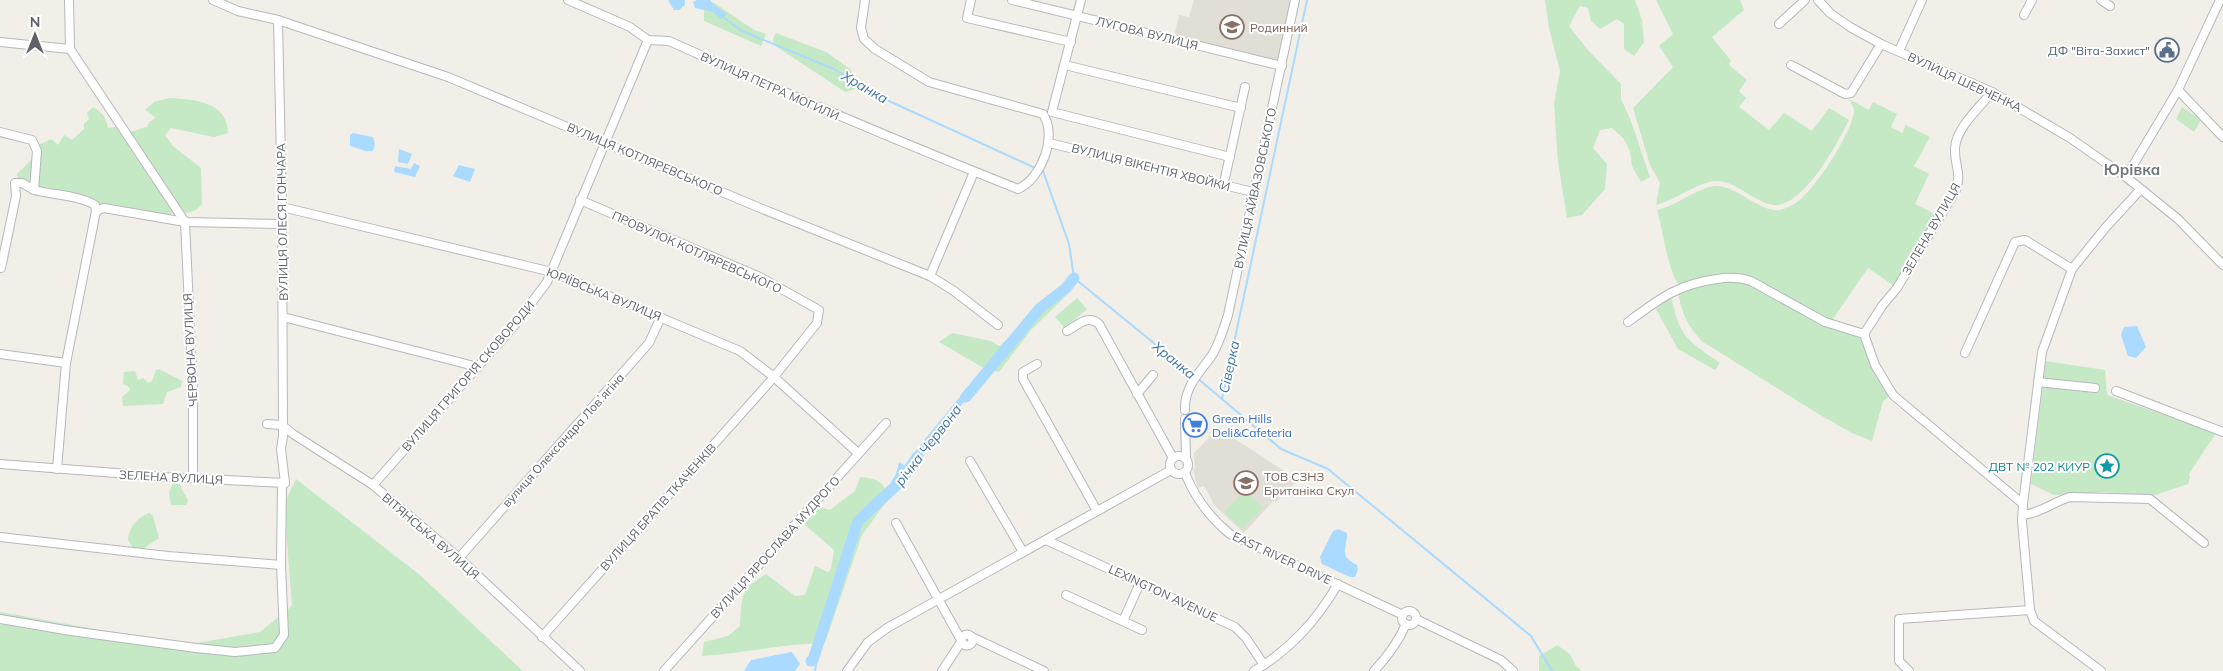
<svg xmlns="http://www.w3.org/2000/svg" width="2223" height="671" font-family="Mulish,sans-serif">
  <style>
    .education { fill: #e1ded6 }
    .green { fill: #c5e8c5 }
    .water { fill: #aadaff }
    .lines { fill: none; stroke-linecap: round; stroke-linejoin: round }
    .stream { stroke: #aadaff; stroke-width: 2 }
    .river { stroke: #aadaff; stroke-width: 11 }
    .minor-casing { stroke: #b5b8bc; stroke-width: 10 }
    .minor { stroke: #fff; stroke-width: 8 }
    .labels { text-anchor: middle; dominant-baseline: central; stroke-width: 4; stroke-linejoin: round; paint-order: stroke }
    .education-label { font-size: 12px; fill: #785e54; stroke: #fff; text-anchor: start }
    .street-label { font-size: 12px; fill: #5f6368; stroke: #fff }
    .service-label { font-size: 12px; fill: #4e5e75; stroke: #fff; text-anchor: end }
    .shop-label { font-size: 12px; fill: #366cbe; stroke: #fff; text-anchor: start }
    .culture-label { font-size: 12px; fill: #0d838f; stroke: #fff; text-anchor: end }
    .water-label { font-size: 14px; font-style: italic; fill: #4174aa; stroke: #fff }
    .quarter-label { font-size: 15px; font-weight: bold; fill: #70757a; stroke: #fff }
  </style>
  <rect width="100%" height="100%" fill="#f1efe8"/>
  <g class="education">
    <polygon points="1194,0 1293,0 1279,62 1174,37 1179,15 1189,17"/>
    <polygon points="1218,428 1298,480 1276,502 1273,501 1244,533 1215,506 1204,486 1198,488 1193,469 1195,468 1194,453"/>
  </g>
  <g class="green">
    <polygon points="1545,0 1635,0 1642,20 1644,42 1634,56 1624,49 1624,24 1617,19 1600,29 1591,21 1588,8 1580,6 1569,26 1587,49 1621,84 1621,99 1631,121 1650,177 1641,182 1632,166 1630,151 1623,138 1612,128 1600,130 1593,148 1607,164 1605,189 1582,215 1567,218 1558,162 1554,104 1560,71 1549,28"/>
    <path d="M1656,0H1740L1744,10L1712,37L1731,61L1729,65L1747,80L1739,91L1746,98L1739,107L1769,130L1784,113L1812,131L1829,108L1849,120C1838,142 1801,214 1769,204C1751,199 1737,182 1717,181C1700,181 1675,200 1656,205L1660,183L1650,165L1633,108L1673,67L1659,46L1673,34Z"/>
    <polygon points="713,2 754,30 766,34 761,46 704,21 704,11"/>
    <polygon points="776,33 826,52 850,69 862,87 845,92 774,45 773,39"/>
    <path d="M170,98C195,100 227,101 228,133L214,137L171,128L165,135L174,147L201,168L202,204C200,206 197,210 193,211C168,220 120,207 93,203L88,199L46,187L24,188L19,186L17,174C25,166 37,157 38,145L52,139L58,145L64,135L72,140L84,129V124L89,119L87,113L93,107C102,112 106,117 108,128L123,126L128,132C134,132 140,128 147,127L149,122L156,118L145,110L154,102Z"/>
    <path d="M1849,99L1869,110L1873,102L1897,114L1891,127L1902,133L1906,125L1930,137L1914,166L1929,174L1915,204L1939,216L1897,288L1868,268L1831,322L1864,334L1890,396L1883,401L1872,441L1852,433L1820,415L1703,342C1688,327 1682,314 1678,293L1671,296C1680,338 1686,339 1720,363L1715,370L1678,349L1656,309L1665,301L1664,296L1680,286C1668,274 1663,229 1657,210C1676,206 1700,186 1717,186C1739,187 1760,213 1780,210C1785,209 1793,205 1797,202C1814,191 1855,129 1854,109C1853,106 1851,102 1849,99Z"/>
    <polygon points="2182,107 2201,120 2194,132 2176,119"/>
    <polygon points="1072,286 1071,291 1031,330 999,372 982,367 939,342 952,333 991,341 999,346 1013,335 1056,289"/>
    <polygon points="1077,298 1087,309 1065,328 1055,317"/>
    <polygon points="2046,361 2105,370 2107,395 2216,433 2189,474 2190,478 2188,484 2152,496 2106,492 2054,495 2031,484"/>
    <polygon points="159,369 182,381 181,387 167,392 163,404 123,406 122,397 130,390 129,387 123,384 124,372 135,371 138,380 143,378 148,383 152,381 156,370"/>
    <path d="M860,477C878,479 882,480 889,498L862,535L825,643C783,644 743,653 702,656L704,642L728,636L740,626C742,597 739,590 766,574L795,596L805,595L815,566L828,572L831,569L834,550L804,524L819,507L830,510L855,491Z"/>
    <polygon points="296,479 420,575 523,671 0,671 0,612 185,645 260,632 292,606 284,504"/>
    <path d="M173,483L180,484C181,491 186,494 188,501L186,505H171L169,492Z"/>
    <polygon points="1245,490 1263,508 1242,529 1224,512"/>
    <path d="M149,513L153,516L159,538L144,548H133L128,540C129,527 137,518 149,513Z"/>
    <polygon points="1557,645 1570,654 1576,666 1582,671 1539,671 1539,656"/>
  </g>
  <g class="water">
    <polygon points="668,0 685,0 685,5 679,10 674,10"/>
    <polygon points="697,0 710,0 715,6 727,14 721,19 713,12 695,8 693,2"/>
    <polygon points="353,133 373,137 375,144 373,151 366,151 350,146 350,135"/>
    <polygon points="399,149 412,154 408,164 398,162"/>
    <polygon points="414,163 420,166 415,177 394,172 395,166 411,169"/>
    <polygon points="459,165 475,169 470,182 453,176"/>
    <polygon points="2137,326 2146,347 2136,358 2128,356 2121,335 2124,327"/>
    <polygon points="973,381 976,387 911,468 909,463 920,445"/>
    <path d="M899,462L908,468C900,477 898,487 891,496V482L896,474Z"/>
    <path d="M1338,529L1347,533C1347,550 1338,555 1357,565L1358,570L1355,577H1350L1322,564L1320,557L1333,531Z"/>
    <polygon points="792,652 800,664 795,671 744,671 751,660"/>
  </g>
  <g class="lines">
    <g class="stream">
      <polyline points="1307,0 1222,399 1281,449 1328,469 1531,636 1552,671"/>
      <polyline points="723,17 742,31 834,69 876,95 1033,167"/>
      <polyline points="1043,171 1069,244 1074,278 1193,375"/>
      <polyline points="1197,378 1222,399"/>
      <polyline points="813,660 816,665 815,671"/>
    </g>
    <g class="river">
      <polyline points="966,397 1040,308 1066,288 1074,278"/>
      <polyline points="811,661 813,660 858,521 899,483 918,456"/>
    </g>
    <g class="minor-casing">
      <g id="minor">
        <polyline points="69,0 70,49 185,222"/>
        <polyline points="213,0 238,11 278,20 448,77 760,208 930,276 954,291 998,325"/>
        <path d="M568,0L630,27L648,40L669,41C784,93 900,142 1018,189C1041,179 1058,136 1043,114L929,82L875,49L864,39L861,28L865,0"/>
        <polyline points="971,0 967,18 1071,42"/>
        <polyline points="1012,0 1282,66"/>
        <polyline points="1081,0 1052,112 1230,157"/>
        <polyline points="1818,0 1830,13 1850,27 1881,44 1992,92 2070,138 2126,177 2178,219 2223,265"/>
        <polyline points="2101,0 2110,6"/>
        <polyline points="2024,15 2032,0"/>
        <polyline points="1779,24 1805,0"/>
        <polyline points="0,42 70,49"/>
        <polyline points="1899,51 1922,0"/>
        <polyline points="1065,65 1241,108"/>
        <polyline points="1791,65 1845,94 1851,93 1881,44"/>
        <polyline points="2178,90 2223,137"/>
        <polyline points="0,132 32,140 37,151 34,190 22,183 15,183 16,196 1,268"/>
        <polyline points="1049,143 1253,192"/>
        <polyline points="2126,177 2178,90 2220,0"/>
        <polyline points="1225,178 1245,87"/>
        <path d="M34,190C53,195 78,195 95,205L96,211"/>
        <polyline points="282,207 552,272 740,351 774,377 858,453"/>
        <polyline points="185,222 193,390 193,478"/>
        <polyline points="930,276 974,172"/>
        <polyline points="283,317 478,367"/>
        <path d="M1628,322C1659,299 1678,284 1717,279C1729,277 1739,277 1751,281L1825,322L1864,334L1875,365L1893,395L2023,504"/>
        <path d="M1067,331C1078,325 1088,314 1099,324L1173,458"/>
        <path d="M1864,334L1882,306L1897,288L1956,190C1962,172 1954,165 1955,148C1956,128 1980,107 1992,92"/>
        <polyline points="1965,353 2015,242 2025,240 2072,269"/>
        <polyline points="0,354 66,363"/>
        <polyline points="1037,364 1023,372 1023,379 1097,511"/>
        <polyline points="2038,382 2095,388"/>
        <polyline points="2116,391 2223,432"/>
        <polyline points="1137,394 1153,375"/>
        <path d="M1185,410C1184,385 1202,371 1214,352C1220,340 1224,328 1228,315L1295,0"/>
        <polyline points="1185,419 1186,458"/>
        <polyline points="267,424 282,425 293,434 373,485 459,558 580,671"/>
        <circle cx="1179" cy="465" r="9"/>
        <polyline points="970,461 1023,552"/>
        <polyline points="0,464 167,477 285,483 281,449 283,436 282,207 278,20"/>
        <polyline points="57,469 66,363 96,211 104,208 185,222 281,224"/>
        <path d="M1185,473C1195,498 1209,517 1230,534L1403,615"/>
        <polyline points="373,485 514,326 547,282 648,40"/>
        <path d="M2023,515C2041,513 2053,502 2070,497L2150,499L2204,543"/>
        <polyline points="896,523 961,640"/>
        <polyline points="0,537 168,556 281,565"/>
        <polyline points="1046,540 1235,627 1246,638 1264,665"/>
        <polyline points="459,558 649,343 661,317"/>
        <polyline points="1066,595 1142,630"/>
        <circle cx="1409" cy="618" r="7"/>
        <polyline points="0,619 71,631 196,648 235,652 275,648 284,635 281,565 282,482"/>
        <polyline points="1416,619 1501,660 1513,671"/>
        <polyline points="1123,621 1140,583"/>
        <circle cx="967" cy="640" r="5.5"/>
        <polyline points="970,636 1044,671"/>
        <polyline points="542,637 774,377 817,323 819,310 760,277 580,200"/>
        <polyline points="664,671 886,423"/>
        <polyline points="847,671 868,642 887,628 1171,470"/>
        <polyline points="942,671 961,642"/>
        <path d="M1254,671C1291,649 1316,621 1338,584"/>
        <path d="M1374,671C1388,656 1398,643 1406,624"/>
        <polyline points="1909,671 1899,661 1899,619 2030,610"/>
        <polyline points="2101,671 2034,621 2030,610 2022,521 2023,504 2042,352 2072,269 2106,227 2140,190"/>
      </g>
    </g>
    <use href="#minor" class="minor"/>
  </g>
  <defs>
    <g id="school-ring" transform="scale(1.25)"><circle r="9.5" fill="#fff" stroke="#8d6e63" stroke-width="1.5"/><path d="M0-5L7-2L0 1L-7-2ZM-4 1L0 2.5L4 1V4Q0 6-4 4Z" fill="#8d6e63"/></g>
    <g id="civic-ring" transform="scale(1.25)"><circle r="9.5" fill="#fff" stroke="#5c6f8a" stroke-width="1.5"/><path d="M-.6-6.5H3V-4.5H.6V-3L4-1V1h2V6H-6V1h2V-1L-.6-3ZM-1.2 2.5V6h2.4V2.5Z" fill="#5c6f8a"/></g>
    <g id="supermarket-ring" transform="scale(1.25)"><circle r="9.5" fill="#fff" stroke="#3f7fe0" stroke-width="1.5"/><path d="M-6-5.5h2.5l.6 2H6L4.5 2H-2.5L-4.4-4H-6ZM-1.5 3.2a1.3 1.3 0 1 0 .1 0ZM3 3.2a1.3 1.3 0 1 0 .1 0Z" fill="#3f7fe0"/></g>
    <g id="sight-ring" transform="scale(1.25)"><circle r="9.5" fill="#fff" stroke="#0f9aa8" stroke-width="1.5"/><path d="M0-6L1.8-2.2L6-1.7L2.9 1.2L3.7 5.4L0 3.3L-3.7 5.4L-2.9 1.2L-6-1.7L-1.8-2.2Z" fill="#0f9aa8"/></g>
  </defs>
  <g fill-rule="evenodd">
    <use href="#school-ring" x="1232" y="27"/>
    <use href="#civic-ring" x="2167" y="50"/>
    <use href="#supermarket-ring" x="1195" y="425"/>
    <use href="#sight-ring" x="2107" y="466"/>
    <use href="#school-ring" x="1246" y="483"/>
  </g>
  <g class="labels">
    <g class="education-label">
      <text x="1250" y="27">Родинний</text>
      <text x="1264" y="476">ТОВ СЗНЗ<tspan x="1264" dy="14">Британіка Скул</tspan></text>
    </g>
    <g class="street-label">
      <text transform="translate(1147 33) rotate(14)">ЛУГОВА ВУЛИЦЯ</text>
      <text transform="translate(1965 82) rotate(25)">ВУЛИЦЯ ШЕВЧЕНКА</text>
      <text transform="translate(770 86) rotate(24)">ВУЛИЦЯ ПЕТРА МОГИЛИ</text>
      <text transform="translate(645 159) rotate(23)">ВУЛИЦЯ КОТЛЯРЕВСЬКОГО</text>
      <text transform="translate(1151 167) rotate(14)">ВУЛИЦЯ ВІКЕНТІЯ ХВОЙКИ</text>
      <text transform="translate(1255 188) rotate(-78)">ВУЛИЦЯ АЙВАЗОВСЬКОГО</text>
      <text transform="translate(282 222) rotate(-91)">ВУЛИЦЯ ОЛЕСЯ ГОНЧАРА</text>
      <text transform="translate(1931 229) rotate(-60)">ЗЕЛЕНА ВУЛИЦЯ</text>
      <text transform="translate(697 252) rotate(24)">ПРОВУЛОК КОТЛЯРЕВСЬКОГО</text>
      <text transform="translate(604 294) rotate(22)">ЮРІЇВСЬКА ВУЛИЦЯ</text>
      <text transform="translate(190 350) rotate(-93)">ЧЕРВОНА ВУЛИЦЯ</text>
      <text transform="translate(468 376) rotate(-49)">ВУЛИЦЯ ГРИГОРІЯ СКОВОРОДИ</text>
      <text transform="translate(563 440) rotate(-48)">вулиця Олександра Ловʼягіна</text>
      <text transform="translate(171 477) rotate(3)">ЗЕЛЕНА ВУЛИЦЯ</text>
      <text transform="translate(658 507) rotate(-48)">ВУЛИЦЯ БРАТІВ ТКАЧЕНКІВ</text>
      <text transform="translate(431 536) rotate(41)">ВІТЯНСЬКА ВУЛИЦЯ</text>
      <text transform="translate(775 547) rotate(-48)">ВУЛИЦЯ ЯРОСЛАВА МУДРОГО</text>
      <text transform="translate(1282 558) rotate(25)">ЕАST RІVЕR DRIVE</text>
      <text transform="translate(1163 593) rotate(25)">LEXINGTON AVENUE</text>
    </g>
    <g class="service-label">
      <text x="2150" y="50">ДФ "Віта-Захист"</text>
    </g>
    <g class="shop-label">
      <text x="1212" y="418">Green Hills<tspan x="1212" dy="14">Deli&amp;Cafeteria</tspan></text>
    </g>
    <g class="culture-label">
      <text x="2090" y="466">ДВТ № 202 КИУР</text>
    </g>
    <g class="water-label">
      <text transform="translate(865 87) rotate(30)">Хранка</text>
      <text transform="translate(1174 360) rotate(39)">Хранка</text>
      <text transform="translate(1229 367) rotate(-78)">Сіверка</text>
      <text transform="translate(928 445) rotate(-52)">річка Червона</text>
    </g>
    <g class="quarter-label">
      <text x="2132" y="169">Юрівка</text>
    </g>
  </g>
  <g transform="translate(35 35)" stroke="#ffffff" stroke-width="4" paint-order="stroke">
  <path d="M0-4L9 19L0 12L-9 19Z" fill="#5f6368"/>
  <text y="-8" font-size="14" font-weight="bold" text-anchor="middle" fill="#5f6368">N</text>
  </g>
</svg>
